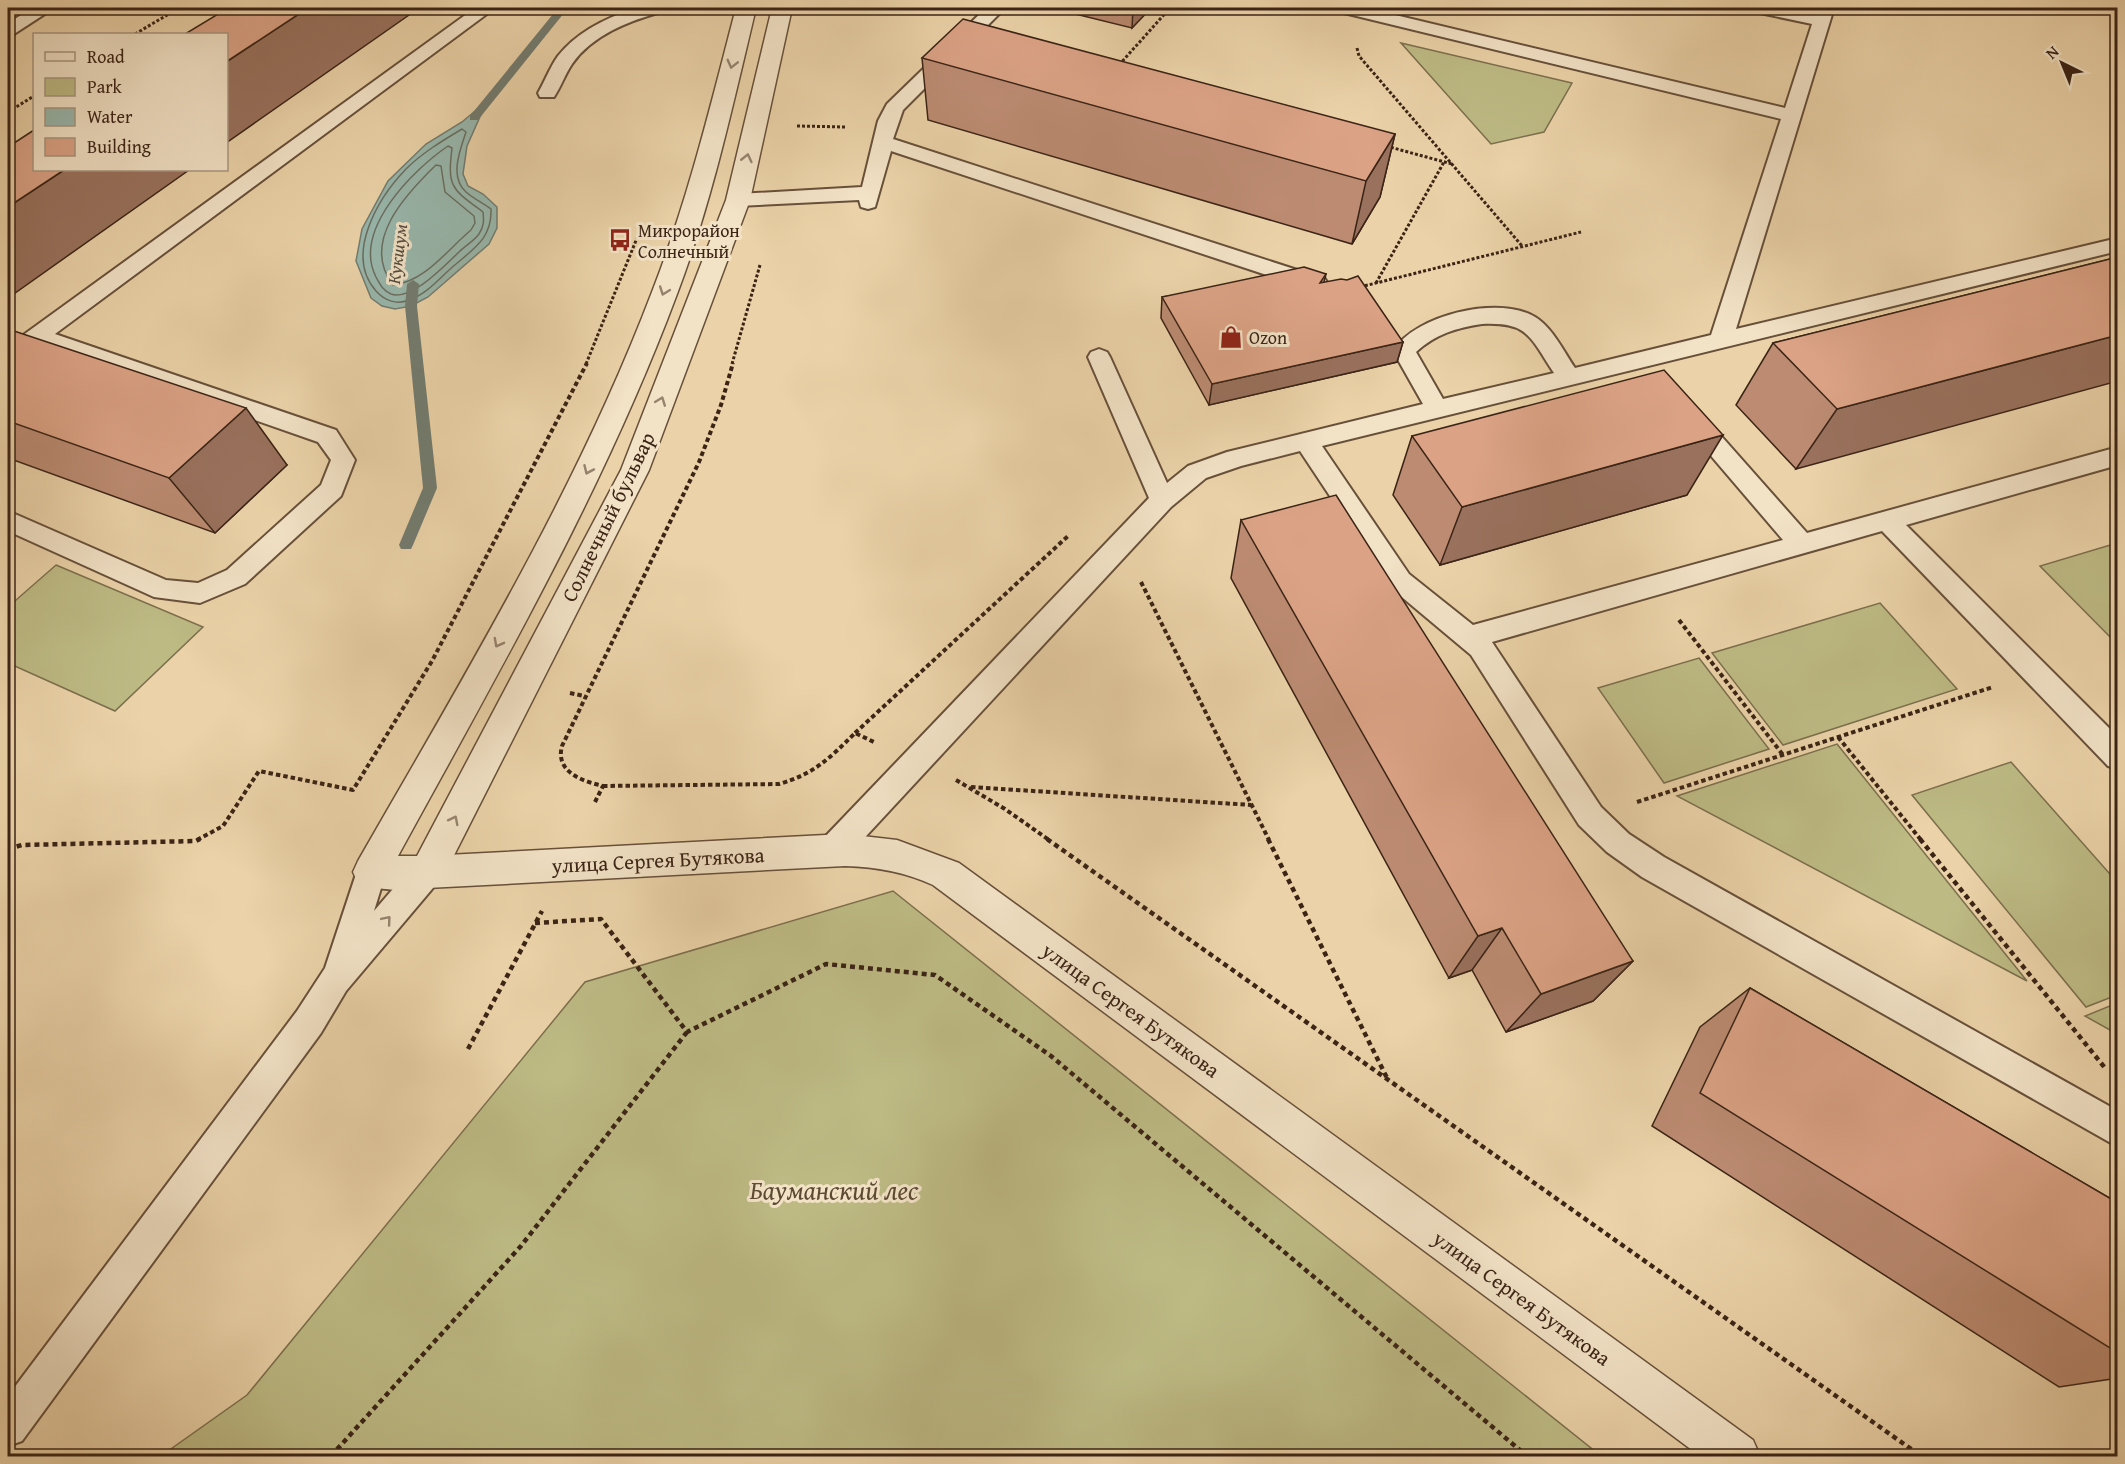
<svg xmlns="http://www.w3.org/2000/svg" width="2125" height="1464" font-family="'Gentium Book Plus',serif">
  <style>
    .green { fill: #bdba84; stroke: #7c6f4d; stroke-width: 1.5 }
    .water { fill: #98b7ac; stroke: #737c70; stroke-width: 1.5 }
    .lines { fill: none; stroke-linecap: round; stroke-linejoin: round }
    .shore { stroke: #6a6e61; stroke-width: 1.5 }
    .stream { fill: #737c70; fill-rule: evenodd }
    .service-casing { stroke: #67503a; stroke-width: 4 }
    .minor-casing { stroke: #67503a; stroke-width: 3 }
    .tertiary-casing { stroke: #67503a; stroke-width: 3 }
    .path-far2 { stroke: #3b2416; stroke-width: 3; stroke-dasharray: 3 2; stroke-linecap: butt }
    .path-far1 { stroke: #3b2416; stroke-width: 4; stroke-dasharray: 4.5 3; stroke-linecap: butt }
    .path { stroke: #3b2416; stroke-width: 4.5; stroke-dasharray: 5 4; stroke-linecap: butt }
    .service { fill: #f2e2c6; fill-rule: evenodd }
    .minor { fill: #f2e2c6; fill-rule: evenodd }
    .tertiary { fill: #f2e2c6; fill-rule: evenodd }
    .wall { fill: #bc8b72; stroke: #3b2416; stroke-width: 1.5 }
    .shaded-wall { fill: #99715d; stroke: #3b2416; stroke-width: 1.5 }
    .building { fill: #dba285; stroke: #3b2416; stroke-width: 1.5 }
    .oneway { stroke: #96836e }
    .labels { text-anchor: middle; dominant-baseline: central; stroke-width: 6; stroke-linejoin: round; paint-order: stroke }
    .far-poi-label { font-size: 18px; fill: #3b2416; stroke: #f2e2c6; text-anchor: start }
    .far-water-label { font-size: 18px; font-style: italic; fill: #52493c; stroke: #f2e2c6 }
    .street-label { font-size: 21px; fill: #3b2416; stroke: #f2e2c6 }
    .near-park-label { font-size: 26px; font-style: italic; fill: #5c4a32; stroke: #f2e2c6 }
  </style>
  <rect width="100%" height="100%" fill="#ebd2a8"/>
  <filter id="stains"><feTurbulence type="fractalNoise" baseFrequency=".00333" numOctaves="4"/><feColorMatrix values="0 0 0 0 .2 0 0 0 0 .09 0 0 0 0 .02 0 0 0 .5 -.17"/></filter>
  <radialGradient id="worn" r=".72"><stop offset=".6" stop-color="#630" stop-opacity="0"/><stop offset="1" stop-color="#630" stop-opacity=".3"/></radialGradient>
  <g class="green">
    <polygon points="1401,43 1572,83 1544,132 1491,144"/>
    <polygon points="2117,543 2118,543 2117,644 2040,566"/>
    <polygon points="56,565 203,627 115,711 8,663 8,607"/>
    <polygon points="1880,603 1957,689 1783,745 1712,653"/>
    <polygon points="1699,658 1769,749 1664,783 1598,688"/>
    <polygon points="1837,744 2027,981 1677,796"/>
    <polygon points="2011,762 2117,882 2117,995 2086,1007 1912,795"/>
    <polygon points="893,891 1601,1456 161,1456 247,1395 585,982"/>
    <polygon points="2117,1003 2117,1034 2085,1016"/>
  </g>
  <polygon class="water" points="487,101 467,146 463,174 468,186 483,194 497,207 497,228 489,244 428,297 411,306 395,309 382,306 371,298 356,261 362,229 388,181 426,144 462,122"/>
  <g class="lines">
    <g class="shore">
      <path d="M462,129L466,132C460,150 449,177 466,192C474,199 483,203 491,209C492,237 476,247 456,264C441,276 428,294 409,300C397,305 385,301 376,291C344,255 378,198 406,169C422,153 442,141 462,129Z"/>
      <path d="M448,146L452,148C447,188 452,189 483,212C484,221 484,226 479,234C474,241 465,246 459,252C445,265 412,301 391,294C383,291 380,284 376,277C352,230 413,170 448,146Z"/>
      <path d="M436,165L441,166L445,192L474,216L475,223L471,230C448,249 425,282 393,285C360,242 406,194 436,165Z"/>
    </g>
    <g class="stream">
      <polygon points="558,8 568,8 478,120 470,120 470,116"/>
      <polygon points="413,280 419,284 417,306 437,488 413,545 411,549 401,549 399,545 423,488 405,306 407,284"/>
    </g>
    <g class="service-casing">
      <g id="service">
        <polygon points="33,8 54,8 14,34 8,35 8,23"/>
        <polygon points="475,8 495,8 55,334 336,430 355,460 341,496 245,584 200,603 154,597 8,531 8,511 166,580 198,583 227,570 321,485 331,460 318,442 40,345 16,362 8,365 8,346"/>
        <path d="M637,8H664L661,12C629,21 592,35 572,64C565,74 561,87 554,97H540L538,93C545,81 550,67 558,56C578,31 608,17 637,8Z"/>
        <polygon points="986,8 1005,8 903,110 893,139 1325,279 1328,284 1325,289 1317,291 1309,289 891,151 875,207 868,209 861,207 859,200 738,206 731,204 728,200 731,196 738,194 862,187 878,121 887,104"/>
        <path d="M1337,8H1366L1785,108L1812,24L1755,12L1752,8H1784L1815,14L1818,8H1834L1736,329L2118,238V251L1322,446L1409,574L1473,625L1783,540L1683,423L1679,417L1683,411L1691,409L1699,411L1807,533L2118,447V465L1906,525L2118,737V769L2108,766L1882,531L1492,642L1601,807L1629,834L1664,857L2118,1111V1147L1642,877L1607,852L1579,825L1471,655L1391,588L1300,451L1241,466L1206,478L1171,507L843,861L832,864L821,861L817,851L821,841L1149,498L1088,357L1091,352L1099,349L1107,352L1110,357L1167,483L1188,466L1227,452L1423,404L1393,351C1415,315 1499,295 1535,317C1552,327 1564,352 1575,368L1711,335L1781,119L1340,12ZM1482,324C1529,322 1530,337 1554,373L1443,399L1416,352C1436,334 1456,328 1482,324Z"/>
        <polygon points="371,858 382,862 386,872 374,911 416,862 427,858 438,862 442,872 438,882 346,991 321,1033 22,1441 8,1446 8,1396 297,1011 325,968 360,862"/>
      </g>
    </g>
    <g class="minor-casing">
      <path id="minor" d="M845,834L897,840L959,863L1753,1440L1760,1456H1700L933,885C905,872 877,867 845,866L427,888L414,883L409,872L414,861L427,856Z"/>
    </g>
    <g class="tertiary-casing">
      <path id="tertiary" d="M736,8H756C733,104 712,202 677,294C604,490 498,673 398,856H417L621,470L726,200L772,8H792L750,200L649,470L440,883C417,892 381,892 358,883L353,872L358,861C464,676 576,492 652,292C688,200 711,104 736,8Z"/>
    </g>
    <g class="path-far2">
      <polyline points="135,34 179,8"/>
      <polyline points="1357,48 1359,56 1523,247"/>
      <polyline points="1119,65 1170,8"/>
      <polyline points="8,112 34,96"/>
      <polyline points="797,126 846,127"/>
      <polyline points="1386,146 1452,164"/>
      <polyline points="1376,283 1444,162"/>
      <polyline points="1360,287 1581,232"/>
      <polyline points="586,364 637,238"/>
      <polyline points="732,364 760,265"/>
    </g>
    <g class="path-far1">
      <polyline points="1141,582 1269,840"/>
      <polyline points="1679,620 1783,755"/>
      <polyline points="570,693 584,696"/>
      <polyline points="855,733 1068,536"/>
      <polyline points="1838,737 1921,840"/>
      <polyline points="956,780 1005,809 1049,840"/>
      <path d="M603,786L779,784C814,774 830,758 855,733L876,743"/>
      <polyline points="971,787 1251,805"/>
      <path d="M595,802L603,786C582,781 555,772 562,746L699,462L721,405L733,363"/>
      <polyline points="1637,802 1993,687"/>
      <polyline points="197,840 223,826 259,771 353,790 432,661 587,363"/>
    </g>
    <g class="path">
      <polyline points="1047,839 1921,1456"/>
      <polyline points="1268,839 1387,1078"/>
      <polyline points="1920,839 2105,1068"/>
      <polyline points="8,849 22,845 196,841 200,839"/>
      <polyline points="535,923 601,919 687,1032 826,964 935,975 1051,1056 1527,1456"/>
      <polyline points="468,1049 542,911"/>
      <polyline points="331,1456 521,1246 687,1032"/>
    </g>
    <use href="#service" class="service"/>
    <use href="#minor" class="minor"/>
    <use href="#tertiary" class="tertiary"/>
  </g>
  <g class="wall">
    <polygon points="1051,8 1151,8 1132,28"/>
    <polygon points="922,58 1395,134 1380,197 1352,244 928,120"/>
    <polygon points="2118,257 1796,469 1736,405 1773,343"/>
    <polygon points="1326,274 1324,282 1403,342 1397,362 1209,405 1161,318 1162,297"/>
    <polygon points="8,329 287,465 215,533 8,458"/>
    <polygon points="1412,436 1687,495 1440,565 1393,495"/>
    <polygon points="1241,520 1633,961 1593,1001 1506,1032 1472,970 1449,978 1231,578"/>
    <polygon points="1750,988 2118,1203 2118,1378 2059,1387 1652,1126 1700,1027"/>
  </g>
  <g class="shaded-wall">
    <polygon points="308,8 419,8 226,143 226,62"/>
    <polygon points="1133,8 1151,8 1132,28"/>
    <polygon points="1395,134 1380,197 1352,244 1366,181"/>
    <polygon points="64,170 189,170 8,298 8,207"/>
    <polygon points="2118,335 2118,381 1796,469 1837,409"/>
    <polygon points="1403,342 1397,362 1209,405 1212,384"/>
    <polygon points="246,408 287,465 215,533 169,478"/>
    <polygon points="1723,435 1687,495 1440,565 1462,507"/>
    <polygon points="1502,928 1472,970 1449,978 1478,936"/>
    <polygon points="1633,961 1593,1001 1506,1032 1541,994"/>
  </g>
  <g class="building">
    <polygon points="228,8 308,8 226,62 226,34 185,34"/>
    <polygon points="963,19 1395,134 1366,181 922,58"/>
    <polygon points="34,130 34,170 64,170 8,207 8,147"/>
    <polygon points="2118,257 2118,335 1837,409 1773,343"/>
    <polygon points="1304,267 1326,274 1320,283 1341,279 1347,280 1358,276 1403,342 1212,384 1162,297"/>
    <polygon points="8,329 246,408 169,478 8,421"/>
    <polygon points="1664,370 1723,435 1462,507 1412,436"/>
    <polygon points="1336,495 1633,961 1541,994 1502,928 1478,936 1241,520"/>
    <polygon points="1750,988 2118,1203 2118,1353 1700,1093"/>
  </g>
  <defs><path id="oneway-chevron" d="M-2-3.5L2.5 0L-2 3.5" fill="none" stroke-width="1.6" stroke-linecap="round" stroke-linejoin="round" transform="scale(1.5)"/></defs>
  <g class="oneway">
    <use href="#oneway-chevron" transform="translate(732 64) rotate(104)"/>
    <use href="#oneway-chevron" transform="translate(747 158) rotate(-77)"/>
    <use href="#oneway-chevron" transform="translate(664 291) rotate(110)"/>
    <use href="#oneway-chevron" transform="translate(661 401) rotate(-69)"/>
    <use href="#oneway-chevron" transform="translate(588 470) rotate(114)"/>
    <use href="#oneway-chevron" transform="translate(498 643) rotate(118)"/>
    <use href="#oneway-chevron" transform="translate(454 820) rotate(-63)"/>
    <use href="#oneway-chevron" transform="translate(387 920) rotate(-50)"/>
  </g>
  <defs>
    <g id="bus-bare" transform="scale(1.8)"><path d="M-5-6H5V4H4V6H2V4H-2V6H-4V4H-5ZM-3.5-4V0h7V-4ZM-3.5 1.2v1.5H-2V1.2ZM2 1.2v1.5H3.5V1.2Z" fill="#8f2418" stroke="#f2e2c6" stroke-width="2.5" paint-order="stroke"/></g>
    <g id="shop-bare" transform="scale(1.8)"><path d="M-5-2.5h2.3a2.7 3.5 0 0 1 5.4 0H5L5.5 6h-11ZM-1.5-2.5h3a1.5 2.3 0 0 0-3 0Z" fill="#8f2418" stroke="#f2e2c6" stroke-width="2.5" paint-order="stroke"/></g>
  </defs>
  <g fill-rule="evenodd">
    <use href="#bus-bare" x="620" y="240"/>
    <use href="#shop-bare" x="1231" y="337"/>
  </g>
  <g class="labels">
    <g class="far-poi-label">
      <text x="638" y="230">Микрорайон<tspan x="638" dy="21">Солнечный</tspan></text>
      <text x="1249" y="337">Ozon</text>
    </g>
    <g class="far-water-label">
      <text transform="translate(397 254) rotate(-83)">Кукшум</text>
    </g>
    <g class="street-label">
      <text transform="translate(608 517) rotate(-64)">Солнечный бульвар</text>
      <text transform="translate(658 860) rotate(-3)">улица Сергея Бутякова</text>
      <text transform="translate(1131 1010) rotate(36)">улица Сергея Бутякова</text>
      <text transform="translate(1522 1298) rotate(36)">улица Сергея Бутякова</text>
    </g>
    <g class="near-park-label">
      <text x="834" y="1189">Бауманский лес</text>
    </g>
  </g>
  <rect width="2125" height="1464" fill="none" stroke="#ebd2a8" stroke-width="30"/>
  <rect x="9" y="9" width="2107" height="1446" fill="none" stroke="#3b2416" stroke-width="3"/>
  <rect x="15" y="15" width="2095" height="1434" fill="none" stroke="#3b2416" stroke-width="1.5"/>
  <rect x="33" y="33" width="195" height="138" fill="#f2e2c6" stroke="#a99680" stroke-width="1.5"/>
  <rect x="45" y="52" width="30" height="9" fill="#f2e2c6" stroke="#a99680" stroke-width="1.5"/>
  <text x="87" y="63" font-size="18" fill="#3b2416">Road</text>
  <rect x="45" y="78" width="30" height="18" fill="#bdba84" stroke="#a99680" stroke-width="1.5"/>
  <text x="87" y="93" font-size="18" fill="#3b2416">Park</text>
  <rect x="45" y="108" width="30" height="18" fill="#98b7ac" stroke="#a99680" stroke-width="1.5"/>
  <text x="87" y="123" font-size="18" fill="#3b2416">Water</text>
  <rect x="45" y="138" width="30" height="18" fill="#dba285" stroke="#a99680" stroke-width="1.5"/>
  <text x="87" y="153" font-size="18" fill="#3b2416">Building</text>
  <g transform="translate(2062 63) rotate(317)" stroke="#f2e2c6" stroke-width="4.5" paint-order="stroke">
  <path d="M0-4.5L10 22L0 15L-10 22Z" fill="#3b2416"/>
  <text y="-9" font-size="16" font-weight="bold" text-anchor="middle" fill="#3b2416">N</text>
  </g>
  <rect width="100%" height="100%" filter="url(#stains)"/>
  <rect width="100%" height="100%" fill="url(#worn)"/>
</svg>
